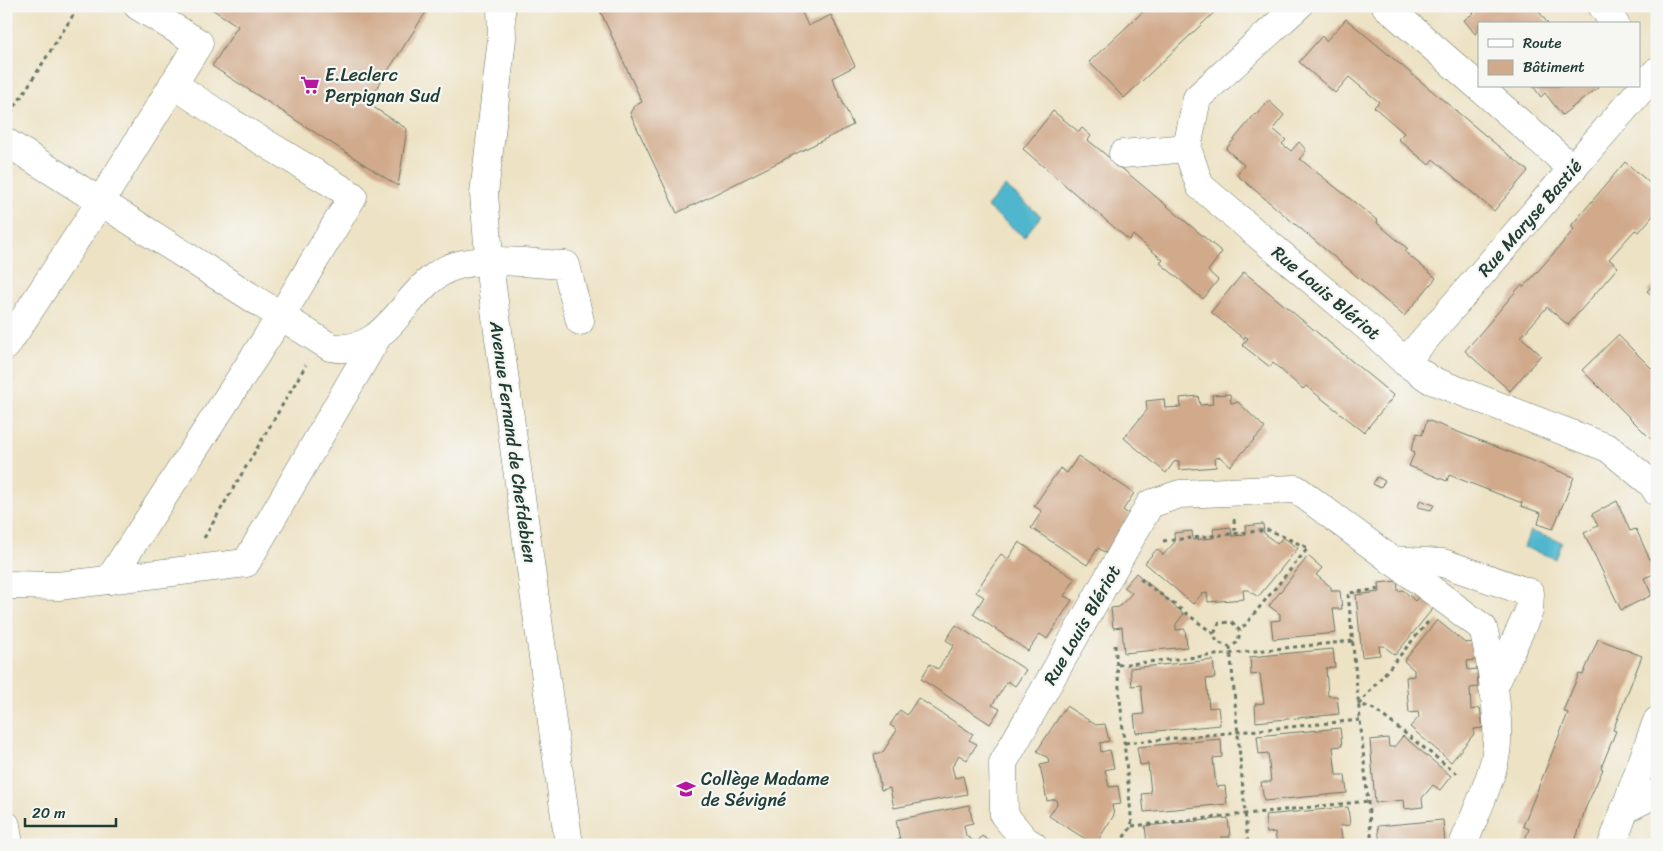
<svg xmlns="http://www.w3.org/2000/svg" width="1663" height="851" font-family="Sriracha,sans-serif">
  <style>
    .water { fill: #4fb6cd; stroke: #377a80 }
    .building { fill: #d1aa8c }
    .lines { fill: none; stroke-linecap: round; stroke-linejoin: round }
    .minor-casing { stroke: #677766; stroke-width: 29 }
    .path { stroke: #677766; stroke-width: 3; stroke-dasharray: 4 4; stroke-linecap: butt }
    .minor { stroke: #fff; stroke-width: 28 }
    .labels { text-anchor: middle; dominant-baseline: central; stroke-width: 4.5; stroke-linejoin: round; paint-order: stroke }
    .poi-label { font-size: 18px; fill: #1f3d34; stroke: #f6f6f2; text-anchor: start }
    .street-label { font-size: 18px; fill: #1f3d34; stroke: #f6f6f2 }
  </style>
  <rect width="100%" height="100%" fill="#f6f6f2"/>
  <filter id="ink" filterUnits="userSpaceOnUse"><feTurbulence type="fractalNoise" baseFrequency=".02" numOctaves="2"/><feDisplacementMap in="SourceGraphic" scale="10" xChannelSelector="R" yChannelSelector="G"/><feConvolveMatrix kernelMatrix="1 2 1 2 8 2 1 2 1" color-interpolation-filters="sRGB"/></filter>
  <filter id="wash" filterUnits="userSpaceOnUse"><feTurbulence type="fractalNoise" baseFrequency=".0096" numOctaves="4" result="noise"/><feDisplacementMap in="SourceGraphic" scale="20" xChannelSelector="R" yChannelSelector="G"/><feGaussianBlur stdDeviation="1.12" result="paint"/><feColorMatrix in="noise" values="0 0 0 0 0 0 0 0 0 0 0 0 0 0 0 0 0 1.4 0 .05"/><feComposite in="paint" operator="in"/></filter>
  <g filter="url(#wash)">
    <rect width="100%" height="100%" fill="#ede2c4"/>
    <g class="water">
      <polygon points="1005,186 1041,216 1024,237 987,207"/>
      <polygon points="1530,531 1562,542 1556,559 1524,547"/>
    </g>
    <g id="blocks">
      <g class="building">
        <polygon points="207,6 430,6 367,103 407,129 398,186 212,66 238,26"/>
        <polygon points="598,6 799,6 808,26 831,15 855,66 832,78 853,125 677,213 630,113 634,106 642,102"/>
        <polygon points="1149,6 1221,6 1124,98 1089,62"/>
        <polygon points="1469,6 1535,6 1548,24 1488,22 1479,24 1479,30 1475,34 1464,20 1474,13"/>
        <polygon points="1346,19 1528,171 1494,211 1433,159 1429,165 1398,139 1404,133 1374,107 1379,102 1349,77 1335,93 1299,62 1322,36 1326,41"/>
        <polygon points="1533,86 1596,86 1598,88 1562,115 1545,93 1541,97"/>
        <polygon points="1269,101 1284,115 1273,129 1286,140 1282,144 1291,151 1299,142 1306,150 1300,159 1378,221 1377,223 1408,249 1405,252 1436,278 1404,316 1237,175 1244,165 1226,149 1255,114 1256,115"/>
        <polygon points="1053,111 1079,132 1082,128 1091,136 1088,140 1222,252 1208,271 1218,280 1203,299 1160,263 1163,260 1133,235 1129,240 1023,149"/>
        <polygon points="1625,162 1657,189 1657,211 1639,232 1635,230 1609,259 1618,267 1568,325 1547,307 1521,337 1541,355 1510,391 1465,351 1521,285 1524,287 1560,246 1574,229 1571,226"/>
        <polygon points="1244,272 1394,396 1364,432 1306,386 1303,389 1273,363 1270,367 1242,345 1248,338 1245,336 1244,339 1211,312"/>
        <polygon points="1657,282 1657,300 1647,291"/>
        <polygon points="1618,335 1657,374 1657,445 1582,370"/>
        <polygon points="1230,394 1231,403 1238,402 1265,428 1230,466 1220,457 1215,458 1216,467 1179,470 1179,461 1174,462 1166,473 1124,438 1147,410 1146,401 1164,399 1165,408 1181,407 1180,398 1198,396 1200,405 1213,404 1212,395"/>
        <polygon points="1427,420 1574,477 1553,529 1538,524 1541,513 1521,506 1522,503 1449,475 1447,481 1409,466 1415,452 1411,450 1417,433 1422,435"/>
        <polygon points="1078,456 1134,493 1123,510 1130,515 1106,553 1098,548 1087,565 1031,528 1042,511 1034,506 1060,468 1067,473"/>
        <polygon points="1377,477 1385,481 1380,488 1373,484"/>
        <polygon points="1420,500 1434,505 1431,510 1418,507"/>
        <polygon points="1617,501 1630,531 1636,529 1656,573 1644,578 1652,595 1621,610 1584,533 1598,526 1592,514"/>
        <polygon points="1263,524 1264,533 1277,544 1283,537 1298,548 1258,597 1248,590 1243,590 1244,599 1208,602 1207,593 1202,594 1193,604 1145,563 1157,549 1163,555 1175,542 1174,533 1192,531 1193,540 1214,538 1213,529 1231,527 1232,536 1246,535 1245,526"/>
        <polygon points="1019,542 1075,579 1064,596 1072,600 1047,639 1040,634 1028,651 973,614 984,597 976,592 988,573 1001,554 1008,559"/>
        <polygon points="1308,556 1322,568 1316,575 1331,587 1331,591 1340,591 1342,609 1333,609 1336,633 1273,639 1271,621 1280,620 1280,614 1269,606"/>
        <polygon points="1136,573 1184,614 1176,624 1176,630 1185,629 1187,647 1124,653 1122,627 1113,628 1111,608 1119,607 1132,593 1124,587"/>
        <polygon points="1397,581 1398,591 1403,590 1415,601 1421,594 1435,606 1395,655 1384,646 1379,646 1380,655 1362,657 1356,595 1380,592 1379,583"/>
        <polygon points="1437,620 1465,643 1474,642 1476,660 1467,661 1468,670 1477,669 1478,687 1470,688 1471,710 1480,708 1483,728 1474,729 1474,734 1451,762 1410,727 1419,717 1418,712 1409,713 1406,677 1414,676 1414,670 1404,661"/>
        <polygon points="956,625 1026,670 1015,686 1008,681 992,705 1000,709 990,724 921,679 930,664 938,669 954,645 946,640"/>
        <polygon points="1598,639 1642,656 1613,730 1616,731 1601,768 1603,769 1586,807 1574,845 1523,845 1529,829 1523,826 1568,713 1563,711 1579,674 1583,675"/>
        <polygon points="1333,649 1335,667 1326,668 1328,696 1337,696 1339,714 1256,722 1255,704 1264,703 1260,674 1251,675 1250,657"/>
        <polygon points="1213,660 1215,678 1206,679 1209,708 1218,707 1220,725 1136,733 1134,715 1144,714 1141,685 1132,686 1130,668"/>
        <polygon points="918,698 973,734 969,740 977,744 967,760 959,755 952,767 955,778 963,776 967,794 894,808 890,788 881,790 874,754 883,752 897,730 890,725 900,710 907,715"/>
        <polygon points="1066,706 1096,725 1105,724 1109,741 1100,743 1101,752 1110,750 1114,768 1105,770 1109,787 1118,786 1121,804 1112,805 1114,815 1095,845 1049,816 1057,804 1056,799 1047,801 1040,765 1049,763 1048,758 1037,751"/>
        <polygon points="1340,728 1342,746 1333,747 1336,775 1345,775 1347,793 1264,801 1261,782 1271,782 1268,753 1259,754 1257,736"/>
        <polygon points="1403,736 1451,776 1440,790 1433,785 1422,798 1423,807 1405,809 1404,800 1375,803 1370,740 1388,738 1389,747 1394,747"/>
        <polygon points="1221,739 1222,757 1213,758 1216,787 1225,786 1227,804 1144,812 1142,794 1151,793 1148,764 1140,765 1137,747"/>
        <polygon points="969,805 973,823 964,825 966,836 977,843 982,836 996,845 892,845 891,842 900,840 896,820"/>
        <polygon points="1348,807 1350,825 1340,826 1343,845 1277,845 1275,832 1267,833 1265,815"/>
        <polygon points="1228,818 1230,837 1221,837 1222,845 1147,844 1145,826"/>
        <polygon points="1443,820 1445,845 1380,845 1378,826"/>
      </g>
    </g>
  </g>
  <g filter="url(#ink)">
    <use href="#blocks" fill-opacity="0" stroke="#677766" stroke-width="1"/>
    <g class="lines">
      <g class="minor-casing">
        <g id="minor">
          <polyline points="501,6 502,38 484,194 491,280 569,845"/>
          <polyline points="1298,6 1197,98 1187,148 1200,186 1373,332 1405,362 1431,380 1608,448 1652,484 1657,492"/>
          <polyline points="1386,6 1573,169"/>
          <polyline points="1602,6 1615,24"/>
          <path d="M6,142L330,347C391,359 405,281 455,266C486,256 534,264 566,265L580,321"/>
          <polyline points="1123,154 1187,148"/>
          <polyline points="6,346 101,201 199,43 138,6"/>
          <polyline points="1405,362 1657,71"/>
          <polyline points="1391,560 1443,563 1530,593 1529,611 1493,689"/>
          <polyline points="109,580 281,316 353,196 232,123 173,84"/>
          <polyline points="6,585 58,586 246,563 376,339"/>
          <polyline points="1625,809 1657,793"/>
          <polyline points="6,825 9,845"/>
          <path d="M1033,845L1025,840L1004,815L1003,763L1150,504L1180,494L1296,489L1483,628C1491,660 1502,726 1495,758C1490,784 1473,819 1463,845"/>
          <polyline points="1612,845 1657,721"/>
        </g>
      </g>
      <g class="path">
        <polyline points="11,113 79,6"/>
        <polyline points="1234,519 1235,534"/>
        <polyline points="204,538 306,365"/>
        <polyline points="1163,541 1269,530 1308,548 1240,631"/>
        <polyline points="1140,579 1214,634"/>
        <polygon points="1232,622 1240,631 1238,642 1230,647 1217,642 1214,634 1219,623"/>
        <polyline points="1428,622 1359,704 1374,709 1460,776"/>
        <polyline points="1115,645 1132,826 1118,845"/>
        <polyline points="1230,647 1248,845"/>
        <polyline points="1118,665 1353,641"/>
        <polyline points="1125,743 1360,720"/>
        <polyline points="1132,826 1369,801"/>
        <polyline points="1372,845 1348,593 1381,589"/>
      </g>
      <use href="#minor" class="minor"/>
    </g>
  </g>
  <defs>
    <g id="supermarket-bare" transform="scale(1.5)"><path d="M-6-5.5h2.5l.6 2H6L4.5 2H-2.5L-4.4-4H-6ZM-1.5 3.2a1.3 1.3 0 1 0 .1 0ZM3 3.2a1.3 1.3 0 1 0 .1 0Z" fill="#b5179e" stroke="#f6f6f2" stroke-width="2.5" paint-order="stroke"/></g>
    <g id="school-bare" transform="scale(1.5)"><path d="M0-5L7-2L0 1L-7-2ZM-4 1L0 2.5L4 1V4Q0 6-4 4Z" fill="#b5179e" stroke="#f6f6f2" stroke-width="2.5" paint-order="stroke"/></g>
  </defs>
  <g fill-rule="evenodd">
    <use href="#supermarket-bare" x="310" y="85"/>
    <use href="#school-bare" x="686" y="789"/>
  </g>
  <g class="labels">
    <g class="poi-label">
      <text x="325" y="75">E.Leclerc<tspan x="325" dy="21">Perpignan Sud</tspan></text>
      <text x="701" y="779">Collège Madame<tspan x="701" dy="21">de Sévigné</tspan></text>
    </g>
    <g class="street-label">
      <text transform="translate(1530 218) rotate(-49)">Rue Maryse Bastié</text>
      <text transform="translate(1326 293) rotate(40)">Rue Louis Blériot</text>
      <text transform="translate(513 442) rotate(82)">Avenue Fernand de Chefdebien</text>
      <text transform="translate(1082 625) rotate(-60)">Rue Louis Blériot</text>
    </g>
  </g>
  <rect width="1663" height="851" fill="none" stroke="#f6f6f2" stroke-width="25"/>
  <rect x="1478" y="22" width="162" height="65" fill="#f6f6f2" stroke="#a0aca6"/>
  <rect x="1488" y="39" width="25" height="8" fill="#ffffff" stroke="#a0aca6"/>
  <text x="1523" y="48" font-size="15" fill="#1f3d34">Route</text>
  <rect x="1488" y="60" width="25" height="15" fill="#d1aa8c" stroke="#a0aca6"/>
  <text x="1523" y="72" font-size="15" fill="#1f3d34">Bâtiment</text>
  <path d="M25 818v8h91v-8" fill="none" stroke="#1f3d34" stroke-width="2.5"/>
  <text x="32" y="818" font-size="15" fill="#1f3d34" stroke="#f6f6f2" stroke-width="4" paint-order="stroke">20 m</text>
</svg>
